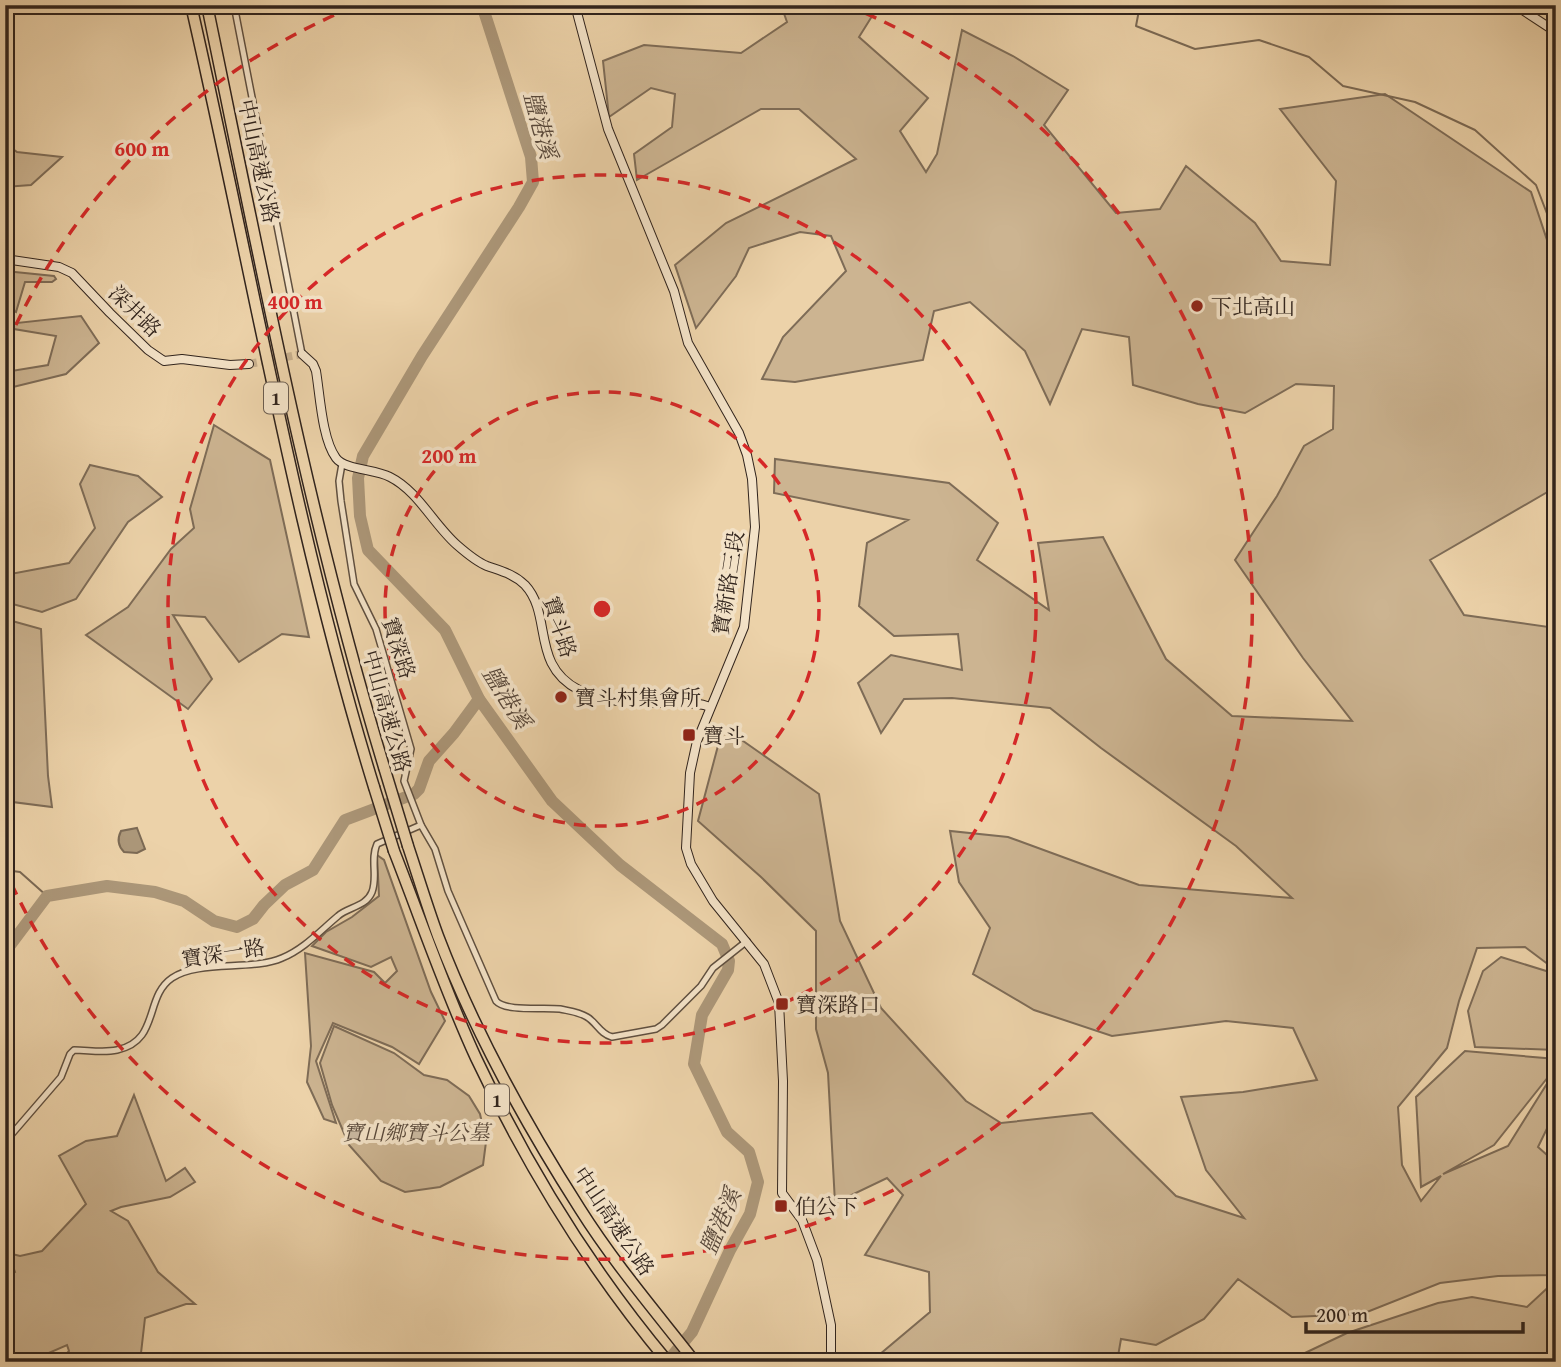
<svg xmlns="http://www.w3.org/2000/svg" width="1561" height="1367" font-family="'Gentium Book Plus','Noto Serif TC',serif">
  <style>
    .green { fill: #ccb491; stroke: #7e6c57; stroke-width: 2 }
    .water { fill: #ac9779; stroke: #7b6954; stroke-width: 2 }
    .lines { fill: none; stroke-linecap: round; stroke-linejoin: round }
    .stream { stroke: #7b6954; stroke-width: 2 }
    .river { stroke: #ac9779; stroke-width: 12 }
    .secondary-tunnel { stroke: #c7af8d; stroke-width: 8; stroke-dasharray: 8 4; stroke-linecap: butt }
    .street-casing { stroke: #605040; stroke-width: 8 }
    .secondary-casing { stroke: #31241d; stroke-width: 10 }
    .highway-casing { stroke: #31241d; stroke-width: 13 }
    .street { stroke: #f3e2c7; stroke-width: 5 }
    .secondary { stroke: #f3e2c7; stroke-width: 8 }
    .highway { stroke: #ecd2a9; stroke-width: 10 }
    .highway-bridge-casing { stroke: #31241d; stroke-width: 13; stroke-linecap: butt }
    .highway-bridge { stroke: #ecd2a9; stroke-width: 10 }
    .ring { fill: none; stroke: #d62828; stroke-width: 3.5; stroke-dasharray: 12 9 }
    .poi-dot { fill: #8f2418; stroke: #f3e2c7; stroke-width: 2.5 }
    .labels { text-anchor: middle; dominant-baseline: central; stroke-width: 7; stroke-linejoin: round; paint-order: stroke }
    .shield { fill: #f3e2c7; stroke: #6b5d50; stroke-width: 2 }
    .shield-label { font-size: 19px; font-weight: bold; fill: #31241d }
    .street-label { font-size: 21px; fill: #31241d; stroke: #f3e2c7 }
    .poi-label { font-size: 21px; fill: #31241d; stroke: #f3e2c7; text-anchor: start }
    .park-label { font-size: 21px; font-style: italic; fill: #58483a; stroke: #f3e2c7 }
    .water-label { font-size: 23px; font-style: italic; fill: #564639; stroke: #f3e2c7 }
    .centre { fill: #d62828; stroke: #f3e2c7; stroke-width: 3.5 }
    .ring-label { font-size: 21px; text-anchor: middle; font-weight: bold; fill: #d62828; stroke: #f3e2c7; stroke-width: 7; stroke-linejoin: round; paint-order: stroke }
  </style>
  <rect width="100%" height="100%" fill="#ecd2a9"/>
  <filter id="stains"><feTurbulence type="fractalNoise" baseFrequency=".00286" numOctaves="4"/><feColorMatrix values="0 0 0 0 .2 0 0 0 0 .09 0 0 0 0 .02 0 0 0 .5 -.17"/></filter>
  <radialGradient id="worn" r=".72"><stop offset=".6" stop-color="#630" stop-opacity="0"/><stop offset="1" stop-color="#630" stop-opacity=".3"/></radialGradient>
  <g class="green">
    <polygon points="781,5 879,5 859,37 928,98 900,131 926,172 937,154 962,30 1013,56 1068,90 1044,125 1116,213 1160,209 1186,166 1255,223 1281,261 1330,265 1336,181 1280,109 1385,94 1531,192 1556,267 1556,487 1430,560 1464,615 1556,628 1556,964 1549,965 1525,947 1477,948 1459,1001 1447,1048 1398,1107 1402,1165 1421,1201 1441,1176 1421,1187 1416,1097 1465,1051 1556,1059 1556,1067 1494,1145 1443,1174 1508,1146 1548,1082 1556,1082 1556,1110 1538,1147 1556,1163 1556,1272 1554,1275 1498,1276 1440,1283 1362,1314 1292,1317 1238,1279 1204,1319 1156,1345 1121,1339 1117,1362 873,1362 873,1360 930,1312 929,1272 865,1255 903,1195 887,1178 835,1203 828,1073 816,1029 816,931 761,877 698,821 723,727 819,794 840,921 881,1008 966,1101 1001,1123 1092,1113 1176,1196 1244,1218 1206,1170 1181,1097 1243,1092 1317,1080 1293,1028 1226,1021 1112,1036 1034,1010 973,974 990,928 959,882 950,831 1008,837 1139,885 1292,898 1236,846 1101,748 1050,708 952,698 904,699 881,733 858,683 891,655 962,670 958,634 894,636 859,606 867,543 908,520 774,493 775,459 949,483 998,523 977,560 1049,610 1038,543 1103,537 1166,659 1232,716 1352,721 1303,658 1235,560 1277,496 1304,446 1333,429 1334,386 1296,384 1245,413 1198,404 1133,385 1129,337 1082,329 1050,404 1025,351 970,302 934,311 923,360 795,382 762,379 783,337 846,271 831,236 800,232 749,248 736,276 696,328 675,265 726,223 856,159 799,109 761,109 637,180 634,154 672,127 675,94 651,88 609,117 603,61 644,45 741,53 787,22"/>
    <polygon points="5,143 17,152 62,157 31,185 5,187"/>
    <polygon points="5,271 54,276 56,279 52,282 25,282 16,312 5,306"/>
    <polygon points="81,316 99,343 66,374 5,389 5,372 48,365 56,336 8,328 7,324"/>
    <polygon points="214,425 270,460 309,637 282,634 239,662 205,617 173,615 212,679 188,709 86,635 128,607 171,549 194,528 190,509"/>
    <polygon points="90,465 138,476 162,497 128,522 76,599 42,612 5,602 5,575 69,563 95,528 80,484"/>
    <polygon points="5,619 41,629 48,776 52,807 5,801"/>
    <polygon points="377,855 384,860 431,992 445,1021 419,1064 392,1047 333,1023 316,1061 336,1123 324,1119 307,1082 311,1046 305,953 374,972 385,983 397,971 391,957 371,967 312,946 326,932 352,917 379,896"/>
    <polygon points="1501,957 1556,974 1556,1050 1475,1047 1468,1011 1483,971"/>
    <polygon points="334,1026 394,1053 424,1075 447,1080 469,1096 480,1114 486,1142 483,1165 440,1187 405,1192 381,1181 349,1145 332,1105 320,1063"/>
    <polygon points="134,1095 166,1181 185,1168 195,1182 170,1197 121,1207 111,1211 128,1221 158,1272 195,1304 186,1304 145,1318 140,1362 59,1362 69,1351 67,1345 28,1362 18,1362 5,1344 5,1277 15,1272 8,1253 20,1256 42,1251 86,1204 59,1156 86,1141 117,1136"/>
    <polygon points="1556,1280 1556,1319 1553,1326 1556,1334 1556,1362 1286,1362 1347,1333 1438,1303 1472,1297 1527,1307"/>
  </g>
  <path class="water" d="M137,828L145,849L137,853L124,852C118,846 117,839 121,831Z"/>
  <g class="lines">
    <g class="stream">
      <polyline points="1140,5 1136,26 1195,49 1259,40 1309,57 1343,86 1415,102 1475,130 1536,185 1556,237"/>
      <polyline points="5,870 20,872 47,896"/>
    </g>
    <g class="river">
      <polyline points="482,5 531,157 533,182 519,207 422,356 363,456 358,478 360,516 368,550 445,630 479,699 552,801 620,865 722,944 729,961 728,970 702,1015 694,1064 727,1132 749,1152 758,1182 750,1214 730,1250 692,1332 667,1362"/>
      <polyline points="5,952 47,896 107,886 155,892 184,901 214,921 237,927 253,919 264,905 285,885 313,870 345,820 414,794 419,789 429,761 454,733 479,699"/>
    </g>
    <polyline class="secondary-tunnel" points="249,364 302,354"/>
    <g class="street-casing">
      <g id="street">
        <polyline points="234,5 302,354"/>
        <path d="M342,464L339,481L341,501L354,584L376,629L411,749L404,781L421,825L435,849L448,891L496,1001C506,1012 544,1007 560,1009C569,1011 579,1012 587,1017C597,1023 600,1034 612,1037L656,1029L662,1025L701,986L713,968L747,941"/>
        <path d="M5,1142L61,1077L70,1054L74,1050C88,1050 103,1053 117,1050C160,1041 144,997 172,978C198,960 253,971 282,958C304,949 320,931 338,916C348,907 366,907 372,892C378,877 370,859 377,844L421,825"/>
      </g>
    </g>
    <g class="secondary-casing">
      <g id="secondary">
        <polyline points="575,5 608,129 674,291 688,343 739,433 747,455 752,479 755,527 744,627 697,741 690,773 686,848 691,864 713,901 764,964 779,1003 783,1081 782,1193 802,1220 817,1260 831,1325 831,1362"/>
        <polyline points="1515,5 1556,32"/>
        <polyline points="5,259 59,267 72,273 110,313 148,350 164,361 182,359 230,365 249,364"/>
        <path d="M302,354L313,364L316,371C320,395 322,439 336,458C345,470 375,469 390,477C418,491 434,525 457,545C465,552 477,562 487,566C501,571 514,574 525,585C553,615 530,665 579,690C607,704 642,703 673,703C685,703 698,702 710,707"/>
      </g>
    </g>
    <g class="highway-casing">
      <g id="highway">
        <path d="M191,5C251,266 295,531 374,787"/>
        <path d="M207,5C260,260 308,517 384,767"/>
        <path d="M408,846C418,876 427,906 438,936C473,1028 527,1126 580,1209C614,1263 656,1312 695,1362"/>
        <path d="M394,851C421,920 445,991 476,1058C527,1166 591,1270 668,1362"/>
      </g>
    </g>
    <use href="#street" class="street"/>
    <use href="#secondary" class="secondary"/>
    <use href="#highway" class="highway"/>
    <g class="highway-bridge-casing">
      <g id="highway-bridge">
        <polyline points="384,767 408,846"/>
        <polyline points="374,787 394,851"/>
      </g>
    </g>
    <use href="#highway-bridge" class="highway-bridge"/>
  </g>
  <g class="ring">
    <circle cx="602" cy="609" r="217"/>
    <circle cx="602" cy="609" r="434"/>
    <path d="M7 344A651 651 0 0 1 358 5M846 5A651 651 0 1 1 7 874"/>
  </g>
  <g class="poi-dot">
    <circle cx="1197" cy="306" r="7"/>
    <circle cx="561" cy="697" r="7"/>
    <rect x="682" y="728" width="14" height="14" rx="3.5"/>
    <rect x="775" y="997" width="14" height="14" rx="3.5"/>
    <rect x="774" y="1199" width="14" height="14" rx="3.5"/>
  </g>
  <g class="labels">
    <g class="shield">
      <rect x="264" y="382.5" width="24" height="31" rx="5"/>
      <rect x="485" y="1084.5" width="24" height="31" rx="5"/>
    </g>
    <g class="shield-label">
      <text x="276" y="398">1</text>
      <text x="497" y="1100">1</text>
    </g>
    <g class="street-label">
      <text transform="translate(259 161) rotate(78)">中山高速公路</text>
      <text transform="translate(135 311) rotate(44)">深井路</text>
      <text transform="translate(728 583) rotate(-81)">寶新路三段</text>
      <text transform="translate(560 627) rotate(72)">寶斗路</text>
      <text transform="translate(399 648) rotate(72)">寶深路</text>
      <text transform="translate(387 711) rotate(74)">中山高速公路</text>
      <text transform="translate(223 953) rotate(-9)">寶深一路</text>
      <text transform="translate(614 1221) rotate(56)">中山高速公路</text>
    </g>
    <g class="poi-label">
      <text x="1211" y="306">下北高山</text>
      <text x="575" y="697">寶斗村集會所</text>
      <text x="703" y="735">寶斗</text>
      <text x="796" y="1004">寶深路口</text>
      <text x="795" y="1206">伯公下</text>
    </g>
    <g class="park-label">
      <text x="416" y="1132">寶山鄉寶斗公墓</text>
    </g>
    <g class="water-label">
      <text transform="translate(541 125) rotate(75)">鹽港溪</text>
      <text transform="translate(507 697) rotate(58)">鹽港溪</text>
      <text transform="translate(720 1221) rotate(-67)">鹽港溪</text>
    </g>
  </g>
  <circle cx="602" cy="609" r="10" class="centre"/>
  <g class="ring-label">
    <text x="142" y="156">600 m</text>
    <text x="295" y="309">400 m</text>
    <text x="449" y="463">200 m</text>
  </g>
  <rect width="1561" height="1367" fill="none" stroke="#ecd2a9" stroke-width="28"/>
  <rect x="7" y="7" width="1547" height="1353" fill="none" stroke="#31241d" stroke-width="3.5"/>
  <rect x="14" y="14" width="1533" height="1339" fill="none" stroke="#31241d" stroke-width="2"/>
  <path d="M1306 1322v10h217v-10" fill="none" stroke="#31241d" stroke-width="3.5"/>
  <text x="1316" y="1322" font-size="21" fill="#31241d" stroke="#f3e2c7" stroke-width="5" paint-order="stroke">200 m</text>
  <rect width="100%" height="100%" filter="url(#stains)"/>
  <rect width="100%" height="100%" fill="url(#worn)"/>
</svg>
